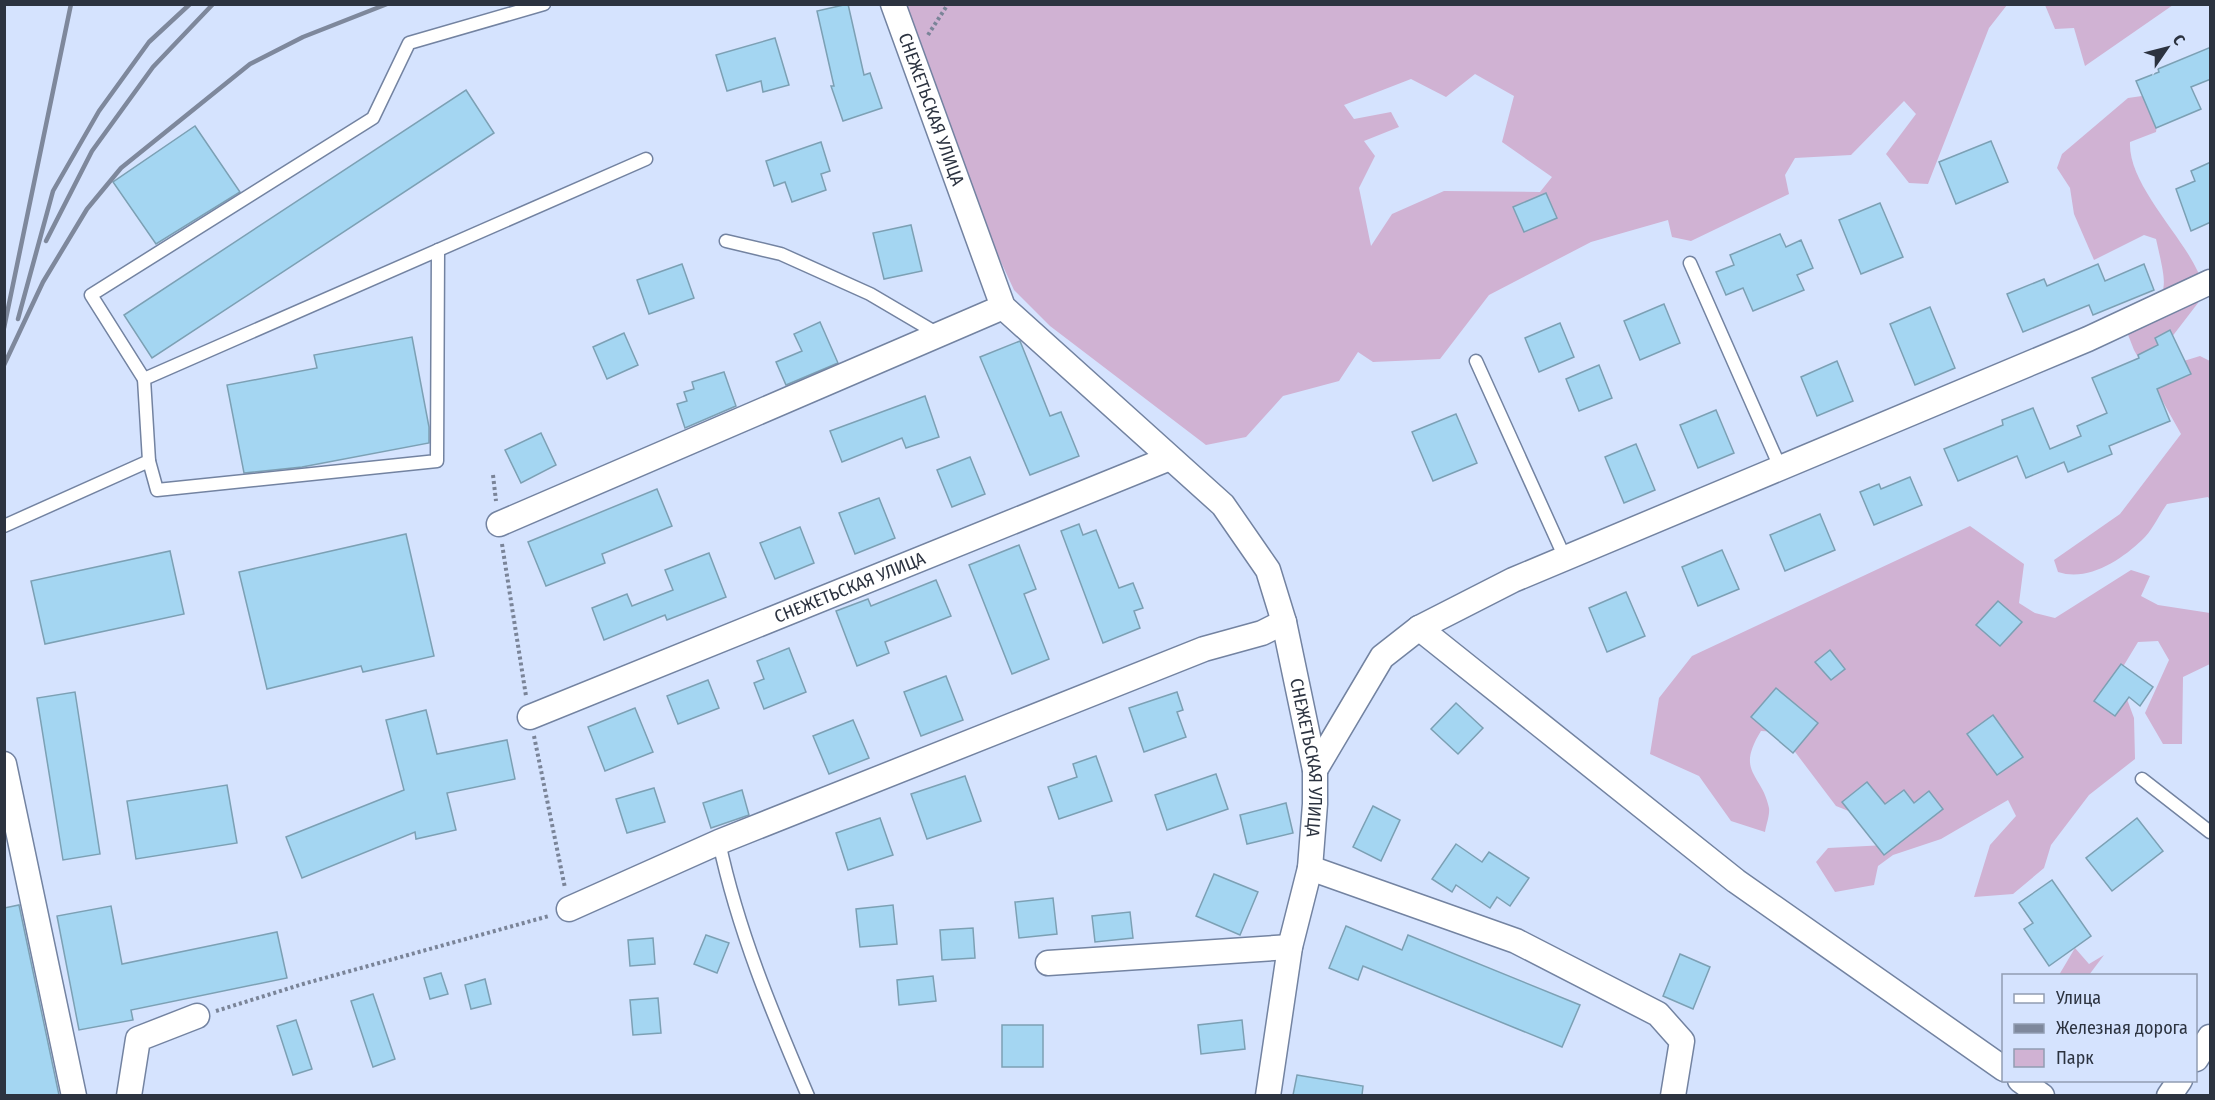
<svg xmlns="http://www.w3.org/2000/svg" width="2215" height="1100" font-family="'Fira Sans Condensed',sans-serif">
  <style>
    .green { fill: #d0b2d3; fill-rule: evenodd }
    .building { fill: #a4d6f2; stroke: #7ca0b4; stroke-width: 1.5 }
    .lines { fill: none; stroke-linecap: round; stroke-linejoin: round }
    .service-casing { stroke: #7383a1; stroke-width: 15 }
    .minor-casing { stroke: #7383a1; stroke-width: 27 }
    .path { stroke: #7a8498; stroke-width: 4; stroke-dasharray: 3 3; stroke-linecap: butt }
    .service { stroke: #fff; stroke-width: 12 }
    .minor { stroke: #fff; stroke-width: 24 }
    .rail { stroke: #7e889c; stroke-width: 4.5 }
    .labels { text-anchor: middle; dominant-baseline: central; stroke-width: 4.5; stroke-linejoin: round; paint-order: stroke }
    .street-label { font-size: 18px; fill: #2c3340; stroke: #d5e3fe }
  </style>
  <rect width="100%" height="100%" fill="#d5e3fe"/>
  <g class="green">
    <path d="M886,5H2007L1989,28L1928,184L1909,183L1886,154L1916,114L1904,101L1851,155L1795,158L1785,175L1789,194L1691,241L1672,237L1668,220L1591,242L1489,295L1440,359L1373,362L1358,352L1339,381L1283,396L1246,437L1206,445L1050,326L1014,290L899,42ZM1475,74L1514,96L1502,142L1552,177L1540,192L1444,191L1392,214L1371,246L1359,188L1375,156L1364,141L1399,127L1391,112L1354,119L1344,105L1411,79L1446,97Z"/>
    <polygon points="2045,5 2173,5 2085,66 2074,28 2055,29"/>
    <path d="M2142,96L2158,118L2156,132L2130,142C2128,184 2181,234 2198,272C2201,279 2200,291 2201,299L2168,342L2161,368L2200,356L2210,361V500L2208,497L2167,504C2159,515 2152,531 2142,540C2121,560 2088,582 2058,572L2054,560L2120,514L2181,434L2134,350L2125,327C2172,295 2168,293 2156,239L2144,235L2094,260L2074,214L2070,188L2057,168L2062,154L2128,98Z"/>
    <path d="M1970,526L2024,564L2019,603L2035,613L2055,618L2131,570L2150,576L2141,596L2158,605L2210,613V664L2183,677L2182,744H2163L2145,713L2169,660L2158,641L2138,642L2118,675L2134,718L2135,759L2089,795L2051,845L2044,868L2013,894L1974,897L1990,845L2016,816L2008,800L1941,839L1893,855L1878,866L1874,885L1835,892L1816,862L1828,848L1886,845L1874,821L1836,806L1780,732L1761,731C1735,773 1762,773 1769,808C1770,815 1766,825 1765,832L1731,821L1699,776L1650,754L1659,698L1692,656Z"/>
    <polygon points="2075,948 2089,964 2104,955 2089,975 2059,975"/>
  </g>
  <g class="building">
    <polygon points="848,4 864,75 870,73 882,108 843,121 831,86 834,86 817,11"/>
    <polygon points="775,38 789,85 763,92 761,81 727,91 716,55"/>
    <polygon points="2211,47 2211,79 2191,87 2201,109 2156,128 2136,81 2159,72 2158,69"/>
    <polygon points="466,90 494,133 152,358 124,315"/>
    <polygon points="195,126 240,192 156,244 113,182"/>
    <polygon points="1991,141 2008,182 1956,204 1939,162"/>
    <polygon points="821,142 830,171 821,174 826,190 792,202 785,182 774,186 766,161"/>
    <polygon points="2211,162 2211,222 2191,231 2176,189 2195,181 2191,171"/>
    <polygon points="1546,193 1557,218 1524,232 1513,207"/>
    <polygon points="1880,203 1903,257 1861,274 1839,220"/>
    <polygon points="911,225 922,271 884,279 873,233"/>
    <polygon points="1780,234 1786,247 1801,240 1813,268 1797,275 1804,290 1753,311 1743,288 1726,295 1716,272 1734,265 1730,255"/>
    <polygon points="682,264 694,298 649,314 637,280"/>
    <polygon points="2098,264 2105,281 2144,264 2154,290 2093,315 2089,305 2023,332 2007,294 2044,279 2047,286"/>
    <polygon points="1664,304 1680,343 1640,360 1624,321"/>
    <polygon points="1930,307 1955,368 1915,385 1890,324"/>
    <polygon points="820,322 838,363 786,385 776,362 802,351 794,334"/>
    <polygon points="1560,323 1574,357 1539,372 1525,338"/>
    <polygon points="2170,330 2191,374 2157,389 2170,421 2109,446 2112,454 2068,472 2064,462 2026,478 2017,456 1958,481 1944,449 2003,425 2002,420 2033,408 2050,449 2081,436 2077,426 2107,413 2092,378 2139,358 2138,355 2158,345 2155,338"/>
    <polygon points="624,333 638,365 607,379 593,347"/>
    <polygon points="412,337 429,427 429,443 302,467 244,473 227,385 317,368 314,355"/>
    <polygon points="1020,341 1050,416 1061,412 1079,456 1030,475 980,357"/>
    <polygon points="1837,361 1853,401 1817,416 1801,377"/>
    <polygon points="1599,365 1612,398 1579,411 1566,379"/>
    <polygon points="724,372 736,406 685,428 677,404 687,401 684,392 694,389 692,382"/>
    <polygon points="925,396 939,437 906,448 902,438 842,462 830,431"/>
    <polygon points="1716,410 1734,453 1698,468 1680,425"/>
    <polygon points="1456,414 1477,463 1433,481 1412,432"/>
    <polygon points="541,433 556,465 521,483 505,450"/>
    <polygon points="1636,444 1655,490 1624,503 1605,457"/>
    <polygon points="970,457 985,494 952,507 937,470"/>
    <polygon points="1910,477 1922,505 1874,525 1860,492 1879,484 1881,489"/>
    <polygon points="657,489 672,526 602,554 605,563 546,586 528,542"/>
    <polygon points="879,498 895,538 855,554 839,513"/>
    <polygon points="1820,514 1835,550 1785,571 1770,535"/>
    <polygon points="1079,524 1083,535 1096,530 1119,588 1133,583 1143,608 1134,611 1140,628 1103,643 1061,531"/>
    <polygon points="800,527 814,563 775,579 760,543"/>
    <polygon points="406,534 434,656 363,672 361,666 267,689 239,572"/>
    <polygon points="1019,545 1036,589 1024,594 1049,659 1012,674 969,565"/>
    <polygon points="1722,550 1739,589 1698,606 1682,567"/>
    <polygon points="170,551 184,614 45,644 31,581"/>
    <polygon points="709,553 726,597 667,620 665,615 604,640 592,608 627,594 632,606 673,590 665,570"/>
    <polygon points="936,580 951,616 885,642 889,653 857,666 836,611 868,599 871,606"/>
    <polygon points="1626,592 1645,636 1607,652 1589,608"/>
    <polygon points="1998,601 2022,622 2000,646 1976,625"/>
    <polygon points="789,648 806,692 764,709 754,683 764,679 757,661"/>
    <polygon points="1830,650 1845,669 1831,680 1815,662"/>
    <polygon points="2121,664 2153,687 2140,706 2129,697 2115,716 2094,701"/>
    <polygon points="946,676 963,720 921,736 904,692"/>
    <polygon points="708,680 719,708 678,724 667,696"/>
    <polygon points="1776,688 1818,723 1793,753 1751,717"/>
    <polygon points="75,692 100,854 63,860 37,698"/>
    <polygon points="1177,692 1183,710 1177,712 1186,737 1144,752 1129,708"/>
    <polygon points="1456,703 1483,728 1458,754 1431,729"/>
    <polygon points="635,708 653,752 605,771 588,727"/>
    <polygon points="426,710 437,754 507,740 515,779 447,793 456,830 416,839 415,832 302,878 286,837 404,790 386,720"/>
    <polygon points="1993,715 2023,757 1997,775 1967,734"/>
    <polygon points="853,720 869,758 829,774 813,736"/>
    <polygon points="1096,756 1112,801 1059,819 1048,787 1077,777 1073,764"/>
    <polygon points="1216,774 1228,809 1167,830 1155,795"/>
    <polygon points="965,776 981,821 927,839 911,794"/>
    <polygon points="1867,782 1885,804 1904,790 1914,803 1929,791 1943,809 1884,855 1842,802"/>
    <polygon points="227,785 237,843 136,859 127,801"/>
    <polygon points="654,788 665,822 627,833 616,799"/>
    <polygon points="742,790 749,815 711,828 703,803"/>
    <polygon points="1286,803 1293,833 1247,844 1240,815"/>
    <polygon points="1373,806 1400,820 1381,861 1353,847"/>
    <polygon points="880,818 893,855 848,870 836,833"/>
    <polygon points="2137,818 2163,851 2112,891 2086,858"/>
    <polygon points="1456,844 1482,862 1489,852 1529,878 1510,906 1497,897 1490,908 1456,885 1452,892 1432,879"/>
    <polygon points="1214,874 1258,892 1240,935 1196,916"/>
    <polygon points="2052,880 2091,936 2049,966 2024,929 2033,923 2019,903"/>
    <polygon points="1053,898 1057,934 1019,938 1015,902"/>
    <polygon points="19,905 59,1095 4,1095 4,908"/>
    <polygon points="893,905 897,944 860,947 856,909"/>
    <polygon points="111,906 122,964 277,932 287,978 131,1010 133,1020 79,1030 57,916"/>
    <polygon points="1130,912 1133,938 1095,942 1092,916"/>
    <polygon points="1346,926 1402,950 1408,935 1580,1005 1562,1047 1363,966 1358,980 1329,968"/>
    <polygon points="973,928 975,958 942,960 940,930"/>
    <polygon points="706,935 729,943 717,973 694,964"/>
    <polygon points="653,938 655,964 630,966 628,940"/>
    <polygon points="1680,954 1710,967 1693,1009 1663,996"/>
    <polygon points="441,973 448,994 430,999 424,978"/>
    <polygon points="933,976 936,1001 899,1005 897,980"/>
    <polygon points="485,979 491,1004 471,1009 465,985"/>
    <polygon points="373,994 395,1059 373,1067 351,1001"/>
    <polygon points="658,998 661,1033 633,1035 630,1000"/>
    <polygon points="296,1020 312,1069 293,1075 277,1026"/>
    <polygon points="1242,1020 1245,1049 1201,1054 1198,1025"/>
    <rect x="1002" y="1025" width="41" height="42"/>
    <polygon points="1297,1075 1363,1086 1362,1095 1293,1095"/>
  </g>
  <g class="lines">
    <g class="service-casing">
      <g id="service">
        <polyline points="726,241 781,254 870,294 938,334"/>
        <polyline points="1690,263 1780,467"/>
        <polyline points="1476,361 1565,558"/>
        <polyline points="144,379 91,295 373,118 409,43 544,4"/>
        <polyline points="149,461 157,490 437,461 438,250"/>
        <polyline points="4,526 149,461 144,379 646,159"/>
        <polyline points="2142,779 2210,832"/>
        <path d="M719,842C738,931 772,1012 808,1096"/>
      </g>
    </g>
    <g class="minor-casing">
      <g id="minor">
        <path id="s1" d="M893,4L1003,307L1223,505L1268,570L1284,622L1315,770V804L1310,868L1290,947L1268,1096"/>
        <polyline points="499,524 1003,307"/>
        <polyline points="1419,628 1736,881 2004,1069"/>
        <path id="s2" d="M530,717L1170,458"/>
        <polyline points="4,764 74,1096"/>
        <polyline points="1315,770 1382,657 1419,628 1513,580 2088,339 2210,282"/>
        <polyline points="1310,868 1516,941 1658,1014 1682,1041 1673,1096"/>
        <polyline points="569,909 719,842 1204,649 1262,633 1284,622"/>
        <polyline points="1048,963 1290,947"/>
        <polyline points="2196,1059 2210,1037"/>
        <polyline points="2020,1080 2042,1096"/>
        <polyline points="129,1096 138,1039 197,1016"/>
        <polyline points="2169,1096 2180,1080"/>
      </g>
    </g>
    <g class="path">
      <polyline points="928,35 948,4"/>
      <polyline points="493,475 496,501"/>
      <polyline points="502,544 526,696"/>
      <polyline points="534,736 565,888"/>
      <polyline points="216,1011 303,984 549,916"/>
    </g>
    <use href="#service" class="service"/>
    <use href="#minor" class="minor"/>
    <g class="rail">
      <polyline points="46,241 92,151 153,67 213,4"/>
      <polyline points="18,319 53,191 99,111 149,42 190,4"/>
      <polyline points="4,328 71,4"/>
      <polyline points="4,365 43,282 87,209 121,168 250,64 303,37 387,4"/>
    </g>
  </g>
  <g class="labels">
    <g class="street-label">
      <text stroke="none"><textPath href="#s1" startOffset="112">СНЕЖЕТЬСКАЯ УЛИЦА</textPath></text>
      <text stroke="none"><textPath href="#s2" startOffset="345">СНЕЖЕТЬСКАЯ УЛИЦА</textPath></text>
      <text stroke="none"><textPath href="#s1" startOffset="890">СНЕЖЕТЬСКАЯ УЛИЦА</textPath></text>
    </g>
  </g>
  <rect width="2215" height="1100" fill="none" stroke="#2c3340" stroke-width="12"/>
  <rect x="2002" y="974" width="195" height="108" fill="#d5e3fe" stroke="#919db2" stroke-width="1.5"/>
  <rect x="2014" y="994" width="30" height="9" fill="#ffffff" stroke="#919db2" stroke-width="1.5"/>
  <text x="2056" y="1004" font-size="18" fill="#2c3340">Улица</text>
  <rect x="2014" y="1024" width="30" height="9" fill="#7e889c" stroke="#919db2" stroke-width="1.5"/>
  <text x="2056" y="1034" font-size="18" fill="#2c3340">Железная дорога</text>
  <rect x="2014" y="1049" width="30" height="18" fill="#d0b2d3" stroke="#919db2" stroke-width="1.5"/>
  <text x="2056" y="1064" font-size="18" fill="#2c3340">Парк</text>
  <g transform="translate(2167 48) rotate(55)" stroke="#d5e3fe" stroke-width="4.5" paint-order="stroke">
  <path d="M0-4.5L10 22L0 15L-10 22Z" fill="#2c3340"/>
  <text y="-9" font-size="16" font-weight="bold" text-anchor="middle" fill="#2c3340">С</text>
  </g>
</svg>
